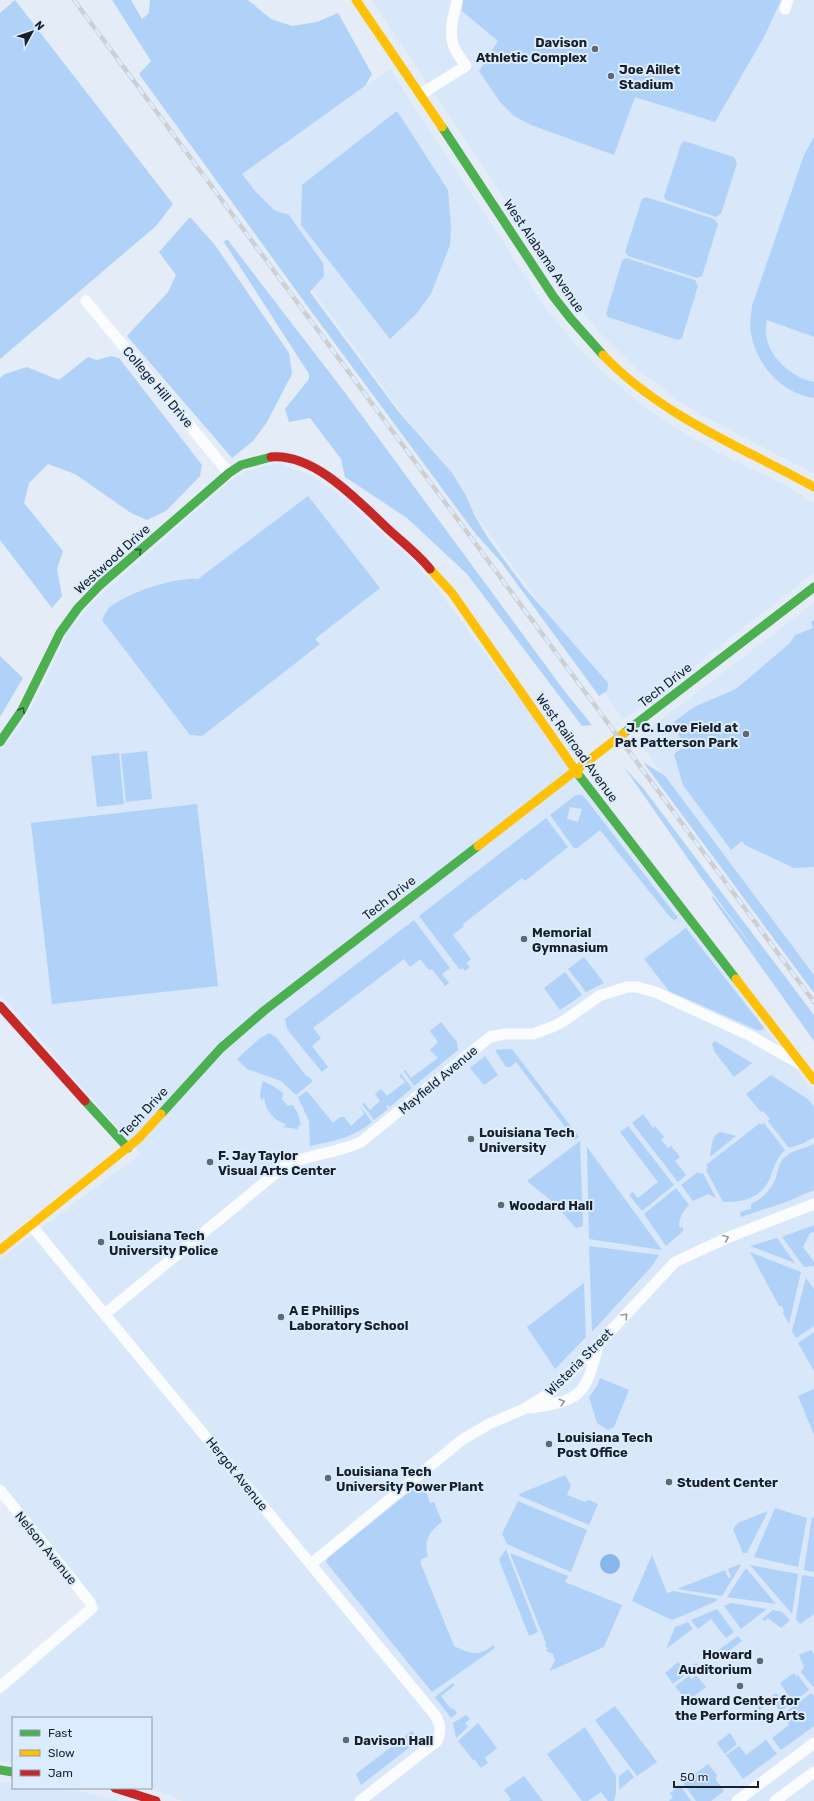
<svg xmlns="http://www.w3.org/2000/svg" width="814" height="1801" font-family="Rubik,sans-serif">
  <style>
    .built { fill: #d8e7f9 }
    .green { fill: #b0d2f8; fill-rule: evenodd }
    .water { fill: #88b7ec }
    .lines { fill: none; stroke-linecap: round; stroke-linejoin: round }
    .street { stroke: #fbfcfe; stroke-width: 11 }
    .fast { stroke: #4caf50; stroke-width: 9 }
    .slow { stroke: #ffc107; stroke-width: 9 }
    .jam { stroke: #c62828; stroke-width: 9 }
    .rail-casing { stroke: #cdd0d3; stroke-width: 4.5 }
    .rail { stroke: #dcecff; stroke-width: 3; stroke-dasharray: 9; stroke-linecap: butt }
    .oneway { stroke: #30603b }
    .oneway2 { stroke: #95999e }
    .poi-dot { fill: #606871; stroke: #dcecff; stroke-width: 1.5 }
    .labels { text-anchor: middle; dominant-baseline: central; stroke-width: 4; stroke-linejoin: round; paint-order: stroke }
    .poi-label { font-size: 13px; font-weight: bold; fill: #192029; stroke: #dcecff; text-anchor: start }
    .street-label { font-size: 13px; fill: #192029; stroke: #dcecff }
  </style>
  <rect width="100%" height="100%" fill="#e4edf7"/>
  <g class="built">
    <polygon points="371,0 814,0 814,474 707,418 683,403 639,371 599,332 564,287"/>
    <polygon points="390,69 548,311 576,345 608,377 640,403 679,430 721,454 783,484 814,503 814,573 624,720 233,180"/>
    <polygon points="279,464 308,474 338,494 404,553 433,583 480,647 576,771 814,1094 814,1801 183,1801 150,1788 151,1718 13,1718 13,1763 0,1762 0,1696 100,1608 0,1483 0,1259 141,1154 0,994 0,750 20,727 38,696 67,633 94,601 229,482 245,472 263,466"/>
    <polygon points="814,603 814,975 636,739"/>
    <polygon points="0,1782 13,1784 13,1788 55,1788 82,1792 119,1801 0,1801"/>
  </g>
  <g class="green">
    <polygon points="15,0 173,204 156,226 0,359 0,13"/>
    <polygon points="112,0 131,0 142,19 149,13 150,0 248,0 271,19 292,26 317,22 338,13 372,74 365,86 242,174 255,191 274,210 289,215 323,263 324,276 310,292 398,411 452,473 465,494 475,516 488,538 525,588 608,683 607,691 599,696 501,562 475,533 308,307 139,74 151,61"/>
    <polygon points="463,0 781,0 764,37 715,122 635,97 614,155 531,125 514,116 500,102 479,71 498,41 462,11"/>
    <polygon points="397,111 448,190 451,227 450,245 431,294 417,313 390,339 301,225 302,185"/>
    <path d="M814,137V337L767,320C759,349 788,377 814,382V398C781,393 757,365 751,334C749,325 751,315 752,306L804,155Z"/>
    <polygon points="684,141 734,157 737,163 721,214 716,217 666,200 664,197 681,144"/>
    <polygon points="646,197 714,219 718,224 702,276 697,278 628,256 625,252 642,199"/>
    <polygon points="190,217 215,245 289,353 292,374 267,422 253,441 232,458 127,336 168,292 176,275 159,252"/>
    <polygon points="227,239 343,390 566,693 592,725 582,726 467,574 407,518 345,477 341,459 310,418 289,422 285,409 309,379 309,374 224,242"/>
    <polygon points="626,258 695,280 698,286 682,338 678,340 608,317 606,314 622,261"/>
    <polygon points="111,356 119,358 202,465 200,476 166,511 147,520 131,513 75,474 48,464 29,483 24,503 63,551 57,569 62,596 52,608 0,540 0,378 5,374 27,367 59,380 88,357 97,360"/>
    <path d="M308,496L380,588L315,639L320,644L202,736L190,735L102,620C104,616 107,610 110,607C130,592 175,577 198,579Z"/>
    <polygon points="814,620 814,867 794,868 745,845 742,841 731,850 683,785 674,754 683,747 674,722 694,707 736,689 790,643 795,635 813,628 811,622"/>
    <polygon points="0,656 23,678 0,717"/>
    <polygon points="147,751 152,799 126,802 121,754"/>
    <polygon points="119,753 124,804 97,807 91,756"/>
    <polygon points="643,762 665,776 814,975 814,993"/>
    <polygon points="624,767 643,788 814,1015 814,1041 712,898 713,896 760,957 700,876"/>
    <path d="M576,795H582L585,798L678,918L674,920L670,917L600,830L576,849L573,847L550,815ZM570,807L582,809L578,822L567,819Z"/>
    <polygon points="197,804 218,986 52,1004 31,823"/>
    <polygon points="546,818 568,847 525,881 522,878 463,924 464,926 453,935 471,959 466,963 470,967 465,971 463,968 460,970 419,916"/>
    <polygon points="414,920 450,968 442,974 449,983 445,986 432,969 429,970 420,959 410,967 404,959 313,1028 321,1038 312,1046 328,1067 322,1072 287,1029 285,1019"/>
    <polygon points="686,928 764,1028 763,1030 757,1030 669,991 644,959"/>
    <polygon points="584,957 604,983 586,992 568,969"/>
    <polygon points="565,972 582,995 560,1010 544,988"/>
    <polygon points="441,1022 457,1042 458,1050 414,1086 404,1071 405,1070 411,1078 438,1058 430,1050 438,1042 430,1031"/>
    <polygon points="269,1033 276,1037 307,1077 308,1076 313,1081 296,1095 281,1081 247,1069 237,1059 259,1039"/>
    <polygon points="715,1041 752,1063 734,1077 714,1051 712,1044"/>
    <polygon points="512,1049 579,1137 575,1140 516,1062 510,1067 506,1067 495,1050"/>
    <polygon points="485,1056 498,1075 484,1085 470,1068"/>
    <polygon points="401,1074 412,1088 390,1107 388,1105 386,1107 388,1109 374,1120 362,1104 364,1103 370,1110 380,1101 375,1094 381,1089 387,1096 405,1082 399,1075"/>
    <polygon points="771,1075 809,1100 814,1107 814,1137 804,1143 789,1148 768,1121 770,1119 763,1111 761,1112 746,1094"/>
    <path d="M263,1081L273,1086L283,1093L282,1099L288,1106L293,1105L298,1114L301,1125L298,1126V1129L283,1127L286,1124C274,1121 266,1111 264,1098L261,1100L260,1094Z"/>
    <path d="M307,1091L333,1123L340,1117H344L351,1126L364,1114L360,1106L372,1122C352,1138 334,1141 310,1146L309,1121L298,1097Z"/>
    <polygon points="643,1114 653,1128 655,1126 664,1137 661,1140 668,1148 671,1146 680,1157 675,1161 686,1175 678,1182 632,1123"/>
    <path d="M760,1123L761,1125L764,1123L785,1150C776,1159 774,1167 770,1178C762,1198 742,1203 723,1202L706,1170L708,1168L706,1165Z"/>
    <polygon points="628,1126 674,1185 642,1211 629,1195 633,1192 638,1198 658,1182 620,1132"/>
    <path d="M721,1132L736,1136L710,1157C712,1148 711,1134 721,1132Z"/>
    <polygon points="580,1141 583,1226 576,1228 554,1203 527,1181"/>
    <path d="M814,1144V1190L786,1202L741,1217L740,1212L751,1209V1204C762,1199 772,1189 776,1177C778,1171 779,1164 783,1159C791,1150 804,1149 814,1144Z"/>
    <polygon points="587,1147 662,1250 589,1239"/>
    <polygon points="698,1172 700,1174 703,1173 716,1198 708,1194 693,1201 681,1185"/>
    <path d="M676,1188L689,1205C683,1211 680,1216 679,1225L680,1228L683,1227V1231L666,1246L644,1214Z"/>
    <polygon points="814,1225 814,1232 810,1233 803,1247 814,1262 814,1266 804,1267 782,1237"/>
    <polygon points="777,1238 795,1263 750,1246"/>
    <polygon points="589,1246 659,1255 652,1266 592,1332"/>
    <polygon points="750,1252 801,1272 789,1324 783,1313 784,1311 782,1306 779,1306"/>
    <polygon points="806,1278 814,1289 814,1326 796,1338 792,1331"/>
    <polygon points="584,1283 586,1337 555,1369 527,1327"/>
    <polygon points="814,1332 814,1371 798,1343"/>
    <polygon points="600,1378 629,1390 614,1427 608,1430 597,1423 589,1397 597,1386"/>
    <polygon points="814,1389 814,1435 798,1396"/>
    <polygon points="565,1475 571,1485 567,1495 585,1502 589,1500 598,1504 589,1525 520,1496 519,1494"/>
    <path d="M418,1485L422,1486L426,1491L430,1503L434,1502L442,1522C430,1530 423,1541 428,1556L422,1559L420,1562L454,1646C469,1653 478,1658 493,1645L495,1648L432,1692L326,1562L328,1558Z"/>
    <polygon points="518,1501 587,1530 571,1572 507,1544 502,1534"/>
    <polygon points="775,1508 807,1518 798,1567 754,1557"/>
    <polygon points="768,1511 747,1553 743,1553 733,1529 738,1523"/>
    <polygon points="812,1516 814,1519 814,1572 804,1570"/>
    <polygon points="506,1549 538,1632 529,1636 499,1560"/>
    <polygon points="510,1553 568,1576 565,1582 622,1605 604,1647 550,1671 555,1660 553,1654 546,1651 548,1648 545,1646 546,1643"/>
    <polygon points="652,1555 667,1593 673,1591 718,1599 715,1602 672,1620 632,1601"/>
    <polygon points="740,1564 741,1565 722,1596 677,1589 725,1570 728,1578 731,1577 728,1569"/>
    <polygon points="750,1565 798,1574 792,1614"/>
    <polygon points="746,1568 776,1604 727,1597"/>
    <polygon points="804,1575 814,1577 814,1614 800,1624 796,1619 802,1576"/>
    <polygon points="731,1603 767,1609 741,1629 724,1606"/>
    <polygon points="717,1609 734,1632 726,1638 711,1619 698,1629 691,1620"/>
    <polygon points="773,1610 782,1612 790,1620 789,1621 781,1628 768,1618 764,1621 762,1619"/>
    <polygon points="688,1622 693,1630 691,1630 666,1649 675,1627"/>
    <polygon points="738,1636 742,1641 720,1658 716,1652"/>
    <polygon points="811,1650 814,1654 814,1686 813,1687 801,1672 804,1667 799,1655"/>
    <polygon points="678,1662 685,1670 696,1663 698,1665 673,1684 665,1673"/>
    <polygon points="794,1673 796,1676 798,1675 809,1690 793,1702 780,1683"/>
    <polygon points="696,1675 706,1687 690,1699 684,1698 675,1686 689,1676 692,1679"/>
    <polygon points="453,1683 455,1685 441,1696 451,1709 453,1708 457,1713 451,1718 435,1697"/>
    <polygon points="776,1693 779,1696 784,1695 790,1704 780,1711 772,1701 759,1710 757,1707"/>
    <polygon points="811,1693 814,1696 814,1726 781,1750 772,1738 789,1725 783,1714"/>
    <polygon points="615,1706 657,1762 637,1776 595,1720"/>
    <polygon points="466,1715 470,1719 465,1723 468,1726 467,1728 456,1738 453,1723"/>
    <polygon points="478,1723 497,1748 485,1758 488,1763 481,1768 476,1761 472,1759 458,1741"/>
    <polygon points="585,1727 616,1776 616,1793 614,1801 608,1801 601,1792 588,1801 582,1801 547,1754"/>
    <polygon points="412,1731 419,1740 361,1785 356,1774"/>
    <polygon points="730,1733 737,1744 725,1754 717,1743"/>
    <polygon points="766,1740 777,1754 743,1779 726,1755 739,1746 746,1755"/>
    <polygon points="708,1764 717,1775 716,1780 724,1791 711,1801 696,1801 683,1783"/>
    <polygon points="628,1769 634,1777 619,1790 619,1776"/>
    <polygon points="524,1776 543,1801 509,1801 511,1799 504,1790"/>
    <polygon points="680,1785 691,1801 669,1801 673,1797 670,1793"/>
  </g>
  <circle class="water" cx="610" cy="1564" r="10"/>
  <g class="lines">
    <g class="street">
      <polyline points="785,9 788,0"/>
      <path d="M421,94L466,66C462,60 457,54 454,47C448,32 454,15 457,0"/>
      <polyline points="86,301 229,473"/>
      <path d="M31,1225L435,1715C440,1724 442,1731 437,1741L360,1801"/>
      <path d="M105,1314L282,1168C305,1154 336,1154 361,1142L490,1037L504,1034H533L552,1027L564,1021L599,996L627,987H637L655,992L749,1035L798,1063"/>
      <path d="M530,1408C581,1400 585,1397 598,1346"/>
      <polyline points="0,1490 90,1602 92,1608 0,1687"/>
      <polyline points="311,1564 463,1439 489,1424 524,1409 550,1393 593,1350 675,1262 729,1237 814,1204"/>
      <polyline points="737,1801 814,1743"/>
      <polyline points="775,1801 814,1772"/>
    </g>
    <g class="fast">
      <polyline points="442,127 553,296 571,319 603,355"/>
      <polyline points="624,733 814,587"/>
      <polyline points="0,742 22,710 60,633 78,608 100,585 229,473 241,465 271,457"/>
      <polyline points="578,774 736,979"/>
      <polyline points="85,1101 128,1148"/>
      <polyline points="161,1114 221,1048 265,1010 478,846"/>
      <polyline points="0,1770 13,1772"/>
    </g>
    <g class="slow">
      <polyline points="356,0 442,127"/>
      <path d="M603,355C661,416 742,447 814,487"/>
      <polyline points="430,569 452,593 578,774"/>
      <polyline points="478,846 624,733"/>
      <polyline points="736,979 814,1080"/>
      <polyline points="0,1250 138,1139 161,1114"/>
    </g>
    <g class="jam">
      <path d="M271,457C315,453 359,502 388,529C402,542 418,554 430,569"/>
      <polyline points="0,1006 85,1101"/>
      <polyline points="115,1788 156,1801"/>
    </g>
    <g class="rail-casing">
      <polyline id="rail" points="74,0 814,1002"/>
    </g>
    <use href="#rail" class="rail"/>
  </g>
  <defs><path id="oneway-chevron" d="M-2-3.5L2.5 0L-2 3.5" fill="none" stroke-width="1.6" stroke-linecap="round" stroke-linejoin="round"/></defs>
  <g class="oneway">
    <use href="#oneway-chevron" transform="translate(139 551) rotate(-41)"/>
    <use href="#oneway-chevron" transform="translate(22 710) rotate(-61)"/>
  </g>
  <g class="oneway2">
    <use href="#oneway-chevron" transform="translate(726 1238) rotate(-23)"/>
    <use href="#oneway-chevron" transform="translate(625 1316) rotate(-47)"/>
    <use href="#oneway-chevron" transform="translate(562 1402) rotate(-17)"/>
  </g>
  <g class="poi-dot">
    <circle cx="595" cy="49" r="4"/>
    <circle cx="611" cy="76" r="4"/>
    <circle cx="746" cy="734" r="4"/>
    <circle cx="524" cy="939" r="4"/>
    <circle cx="471" cy="1139" r="4"/>
    <circle cx="210" cy="1162" r="4"/>
    <circle cx="501" cy="1205" r="4"/>
    <circle cx="101" cy="1242" r="4"/>
    <circle cx="281" cy="1317" r="4"/>
    <circle cx="549" cy="1444" r="4"/>
    <circle cx="328" cy="1478" r="4"/>
    <circle cx="669" cy="1482" r="4"/>
    <circle cx="760" cy="1661" r="4"/>
    <circle cx="740" cy="1686" r="4"/>
    <circle cx="346" cy="1740" r="4"/>
  </g>
  <g class="labels">
    <g class="poi-label">
      <text x="587" y="42" text-anchor="end">Davison<tspan x="587" dy="15">Athletic Complex</tspan></text>
      <text x="619" y="69">Joe Aillet<tspan x="619" dy="15">Stadium</tspan></text>
      <text x="738" y="727" text-anchor="end">J. C. Love Field at<tspan x="738" dy="15">Pat Patterson Park</tspan></text>
      <text x="532" y="932">Memorial<tspan x="532" dy="15">Gymnasium</tspan></text>
      <text x="479" y="1132">Louisiana Tech<tspan x="479" dy="15">University</tspan></text>
      <text x="218" y="1155">F. Jay Taylor<tspan x="218" dy="15">Visual Arts Center</tspan></text>
      <text x="509" y="1205">Woodard Hall</text>
      <text x="109" y="1235">Louisiana Tech<tspan x="109" dy="15">University Police</tspan></text>
      <text x="289" y="1310">A E Phillips<tspan x="289" dy="15">Laboratory School</tspan></text>
      <text x="557" y="1437">Louisiana Tech<tspan x="557" dy="15">Post Office</tspan></text>
      <text x="336" y="1471">Louisiana Tech<tspan x="336" dy="15">University Power Plant</tspan></text>
      <text x="677" y="1482">Student Center</text>
      <text x="752" y="1654" text-anchor="end">Howard<tspan x="752" dy="15">Auditorium</tspan></text>
      <text x="740" y="1700" text-anchor="middle">Howard Center for<tspan x="740" dy="15">the Performing Arts</tspan></text>
      <text x="354" y="1740">Davison Hall</text>
    </g>
    <g class="street-label">
      <text transform="translate(544 256) rotate(56)">West Alabama Avenue</text>
      <text transform="translate(158 387) rotate(50)">College Hill Drive</text>
      <text transform="translate(112 559) rotate(-42)">Westwood Drive</text>
      <text transform="translate(665 685) rotate(-38)">Tech Drive</text>
      <text transform="translate(577 748) rotate(54)">West Railroad Avenue</text>
      <text transform="translate(389 898) rotate(-38)">Tech Drive</text>
      <text transform="translate(438 1080) rotate(-40)">Mayfield Avenue</text>
      <text transform="translate(144 1112) rotate(-47)">Tech Drive</text>
      <text transform="translate(579 1362) rotate(-45)">Wisteria Street</text>
      <text transform="translate(237 1474) rotate(51)">Hergot Avenue</text>
      <text transform="translate(46 1548) rotate(51)">Nelson Avenue</text>
    </g>
  </g>
  <rect x="12" y="1717" width="140" height="72" fill="#dcecff" stroke="#8e9aa9"/>
  <rect x="20" y="1730" width="20" height="6" fill="#4caf50" stroke="#8e9aa9"/>
  <text x="48" y="1737" font-size="12" fill="#192029">Fast</text>
  <rect x="20" y="1750" width="20" height="6" fill="#ffc107" stroke="#8e9aa9"/>
  <text x="48" y="1757" font-size="12" fill="#192029">Slow</text>
  <rect x="20" y="1770" width="20" height="6" fill="#c62828" stroke="#8e9aa9"/>
  <text x="48" y="1777" font-size="12" fill="#192029">Jam</text>
  <g transform="translate(32 32) rotate(50)" stroke="#dcecff" stroke-width="3" paint-order="stroke">
  <path d="M0-3L7 15L0 10L-7 15Z" fill="#192029"/>
  <text y="-6" font-size="11" font-weight="bold" text-anchor="middle" fill="#192029">N</text>
  </g>
  <path d="M674 1781v6h84v-6" fill="none" stroke="#192029" stroke-width="2"/>
  <text x="680" y="1781" font-size="12" fill="#192029" stroke="#dcecff" stroke-width="3" paint-order="stroke">50 m</text>
</svg>
